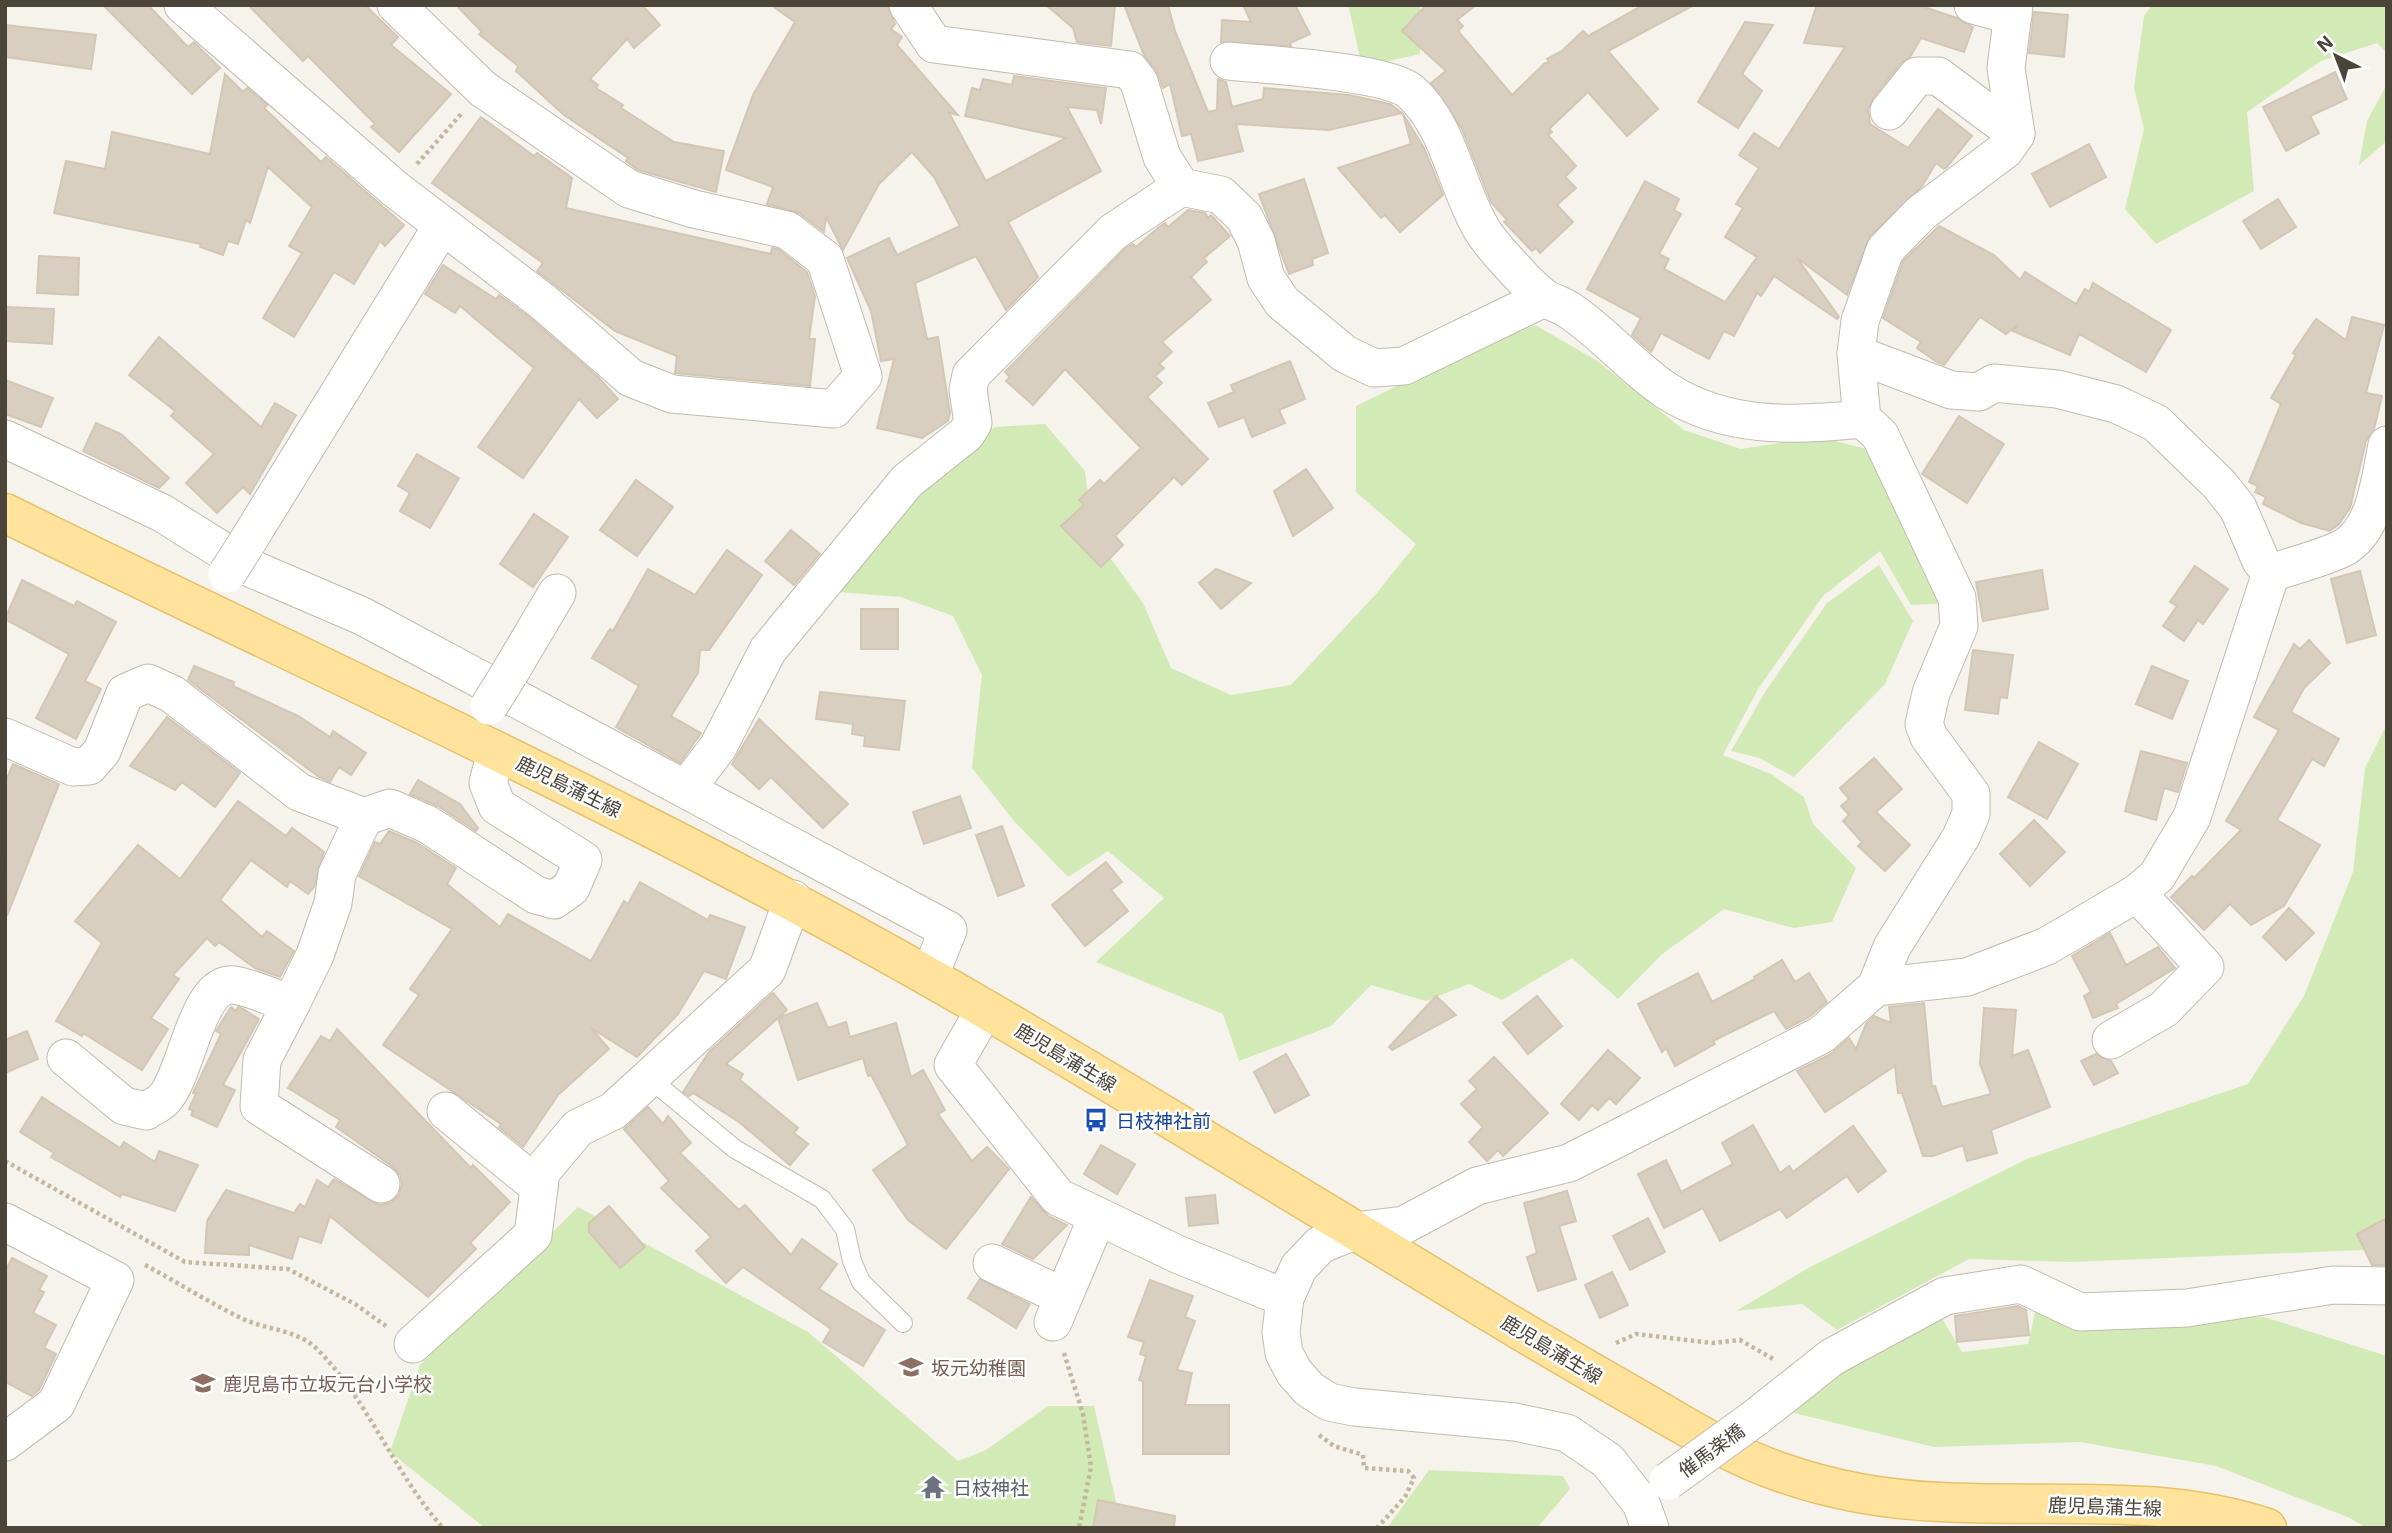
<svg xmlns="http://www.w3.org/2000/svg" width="2392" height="1533" font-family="'Exo 2','Noto Sans JP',sans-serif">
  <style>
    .green { fill: #d2eab5 }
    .building { fill: #d8cfc1; stroke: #d3c7b4; stroke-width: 2 }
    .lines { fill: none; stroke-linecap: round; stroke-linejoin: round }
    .service-casing { stroke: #c2bbae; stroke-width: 20 }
    .minor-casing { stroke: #c2bbae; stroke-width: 39 }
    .primary-casing { stroke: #e6c16a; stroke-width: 41 }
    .path { stroke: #c4b79f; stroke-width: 4.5; stroke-dasharray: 3.5 3.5; stroke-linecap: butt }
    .service { stroke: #fff; stroke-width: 18 }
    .minor { stroke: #fff; stroke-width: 37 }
    .primary { stroke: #ffe39c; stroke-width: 38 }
    .minor-bridge-casing { stroke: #c2bbae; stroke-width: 39; stroke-linecap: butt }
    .minor-bridge { stroke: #fff; stroke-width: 37 }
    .labels { text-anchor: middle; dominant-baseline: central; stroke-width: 5; stroke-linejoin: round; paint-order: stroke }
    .street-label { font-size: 19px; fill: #4b4439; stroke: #fff }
    .transit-label { font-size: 19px; fill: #164399; stroke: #fff; text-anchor: start }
    .education-label { font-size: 19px; fill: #785e54; stroke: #fff; text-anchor: start }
    .worship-label { font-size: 19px; fill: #5b616d; stroke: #fff; text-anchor: start }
  </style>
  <rect width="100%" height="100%" fill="#f6f3ec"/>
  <g class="green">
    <polygon points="1341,5 1420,5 1420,54 1362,67 1349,8"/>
    <polygon points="2152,5 2387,5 2387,53 2377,43 2321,61 2247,112 2254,191 2156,244 2125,209 2144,129 2134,88 2144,16"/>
    <polygon points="2387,84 2387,141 2359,165 2367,121"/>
    <polygon points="1535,325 1596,360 1684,430 1741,449 1819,437 1874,451 1952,603 1911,605 1880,551 1823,596 1758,689 1723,755 1771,774 1804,797 1813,824 1856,868 1832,922 1794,928 1724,909 1661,955 1618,999 1572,958 1502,1000 1469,984 1426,1001 1371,985 1331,1026 1239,1061 1223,1014 1096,962 1164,898 1108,851 1068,877 1014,821 972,768 982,675 953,616 901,597 838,592 908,482 995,427 1045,424 1085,471 1093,534 1143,603 1171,668 1231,695 1291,685 1376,594 1416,544 1356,492 1356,406 1459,356"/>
    <polygon points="1879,565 1913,621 1885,684 1794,777 1759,758 1731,751 1765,692 1827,603"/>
    <polygon points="2387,724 2387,1249 2071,1262 1969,1259 1837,1330 1802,1304 1736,1311 1810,1267 2027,1159 2248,1084 2304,996 2353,872 2365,768"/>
    <polygon points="578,1207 808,1332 958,1461 986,1450 1048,1406 1094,1406 1122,1528 485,1528 390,1452 420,1365"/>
    <polygon points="2038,1299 2078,1321 2264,1317 2387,1356 2387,1528 2366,1528 2350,1518 2216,1466 2080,1442 1934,1447 1790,1412 1845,1363 1937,1310 1962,1352 2028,1344"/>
    <polygon points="1429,1470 1563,1476 1570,1489 1537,1528 1387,1528"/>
  </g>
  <g class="building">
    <polygon points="103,5 148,5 188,47 194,42 220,68 192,94"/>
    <polygon points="248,5 365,5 398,37 391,45 451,94 399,152 371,127 375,124 308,56 303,61"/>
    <polygon points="456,5 642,5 660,25 634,48 627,39 590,79 598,85 596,88 623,105 621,108 674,142 724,151 716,192 638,170 626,161 628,158 564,115 516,71 518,66 479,34 482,32"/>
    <polygon points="771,5 887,5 895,24 891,29 902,37 897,45 958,115 949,113 986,181 1066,138 965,116 972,88 980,90 983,79 1012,85 1014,76 1106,88 1101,124 1097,110 1067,107 1101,171 1008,222 1038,277 1006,310 976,256 915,283 927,339 938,337 950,413 948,421 922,438 877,428 894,359 881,361 871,311 847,258 889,238 897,255 960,226 934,177 912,152 879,184 843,250 826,217 824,232 799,213 767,204 773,187 726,170 753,95 795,22"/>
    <polygon points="1046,5 1115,5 1111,46 1077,42 1073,28"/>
    <polygon points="1124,5 1168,5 1175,31 1208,112 1217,110 1218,79 1226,82 1232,107 1263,99 1264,88 1349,95 1390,104 1402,113 1329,130 1236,124 1243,151 1198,161 1191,134 1182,136 1170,84 1163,88 1156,70 1144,55"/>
    <polygon points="1243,5 1295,5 1310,34 1290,43 1291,46 1221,42 1222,20 1251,22"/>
    <polygon points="1426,5 1476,5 1457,20 1463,26 1458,31 1512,95 1545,63 1549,63 1547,59 1562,51 1583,31 1588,36 1643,5 1694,5 1608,51 1658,109 1627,136 1588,92 1549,129 1552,132 1548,135 1576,166 1565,177 1576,188 1557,205 1573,222 1540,253 1536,248 1532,251 1504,222 1507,220 1491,202 1462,129 1431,83 1446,71 1402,31"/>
    <polygon points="1817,5 1918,5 1957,18 1973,27 1964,52 1921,38 1910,57 1901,63 1873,98 1868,109 1870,124 1908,148 1938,109 1972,136 1947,167 1944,169 1936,163 1922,186 1870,236 1847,295 1797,258 1839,317 1837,319 1774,276 1761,296 1757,293 1734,336 1724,331 1709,359 1661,333 1651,352 1632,335 1641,318 1587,289 1645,181 1679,199 1674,210 1681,214 1659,254 1669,259 1664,269 1725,302 1757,257 1725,237 1743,208 1736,204 1759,168 1739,155 1754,133 1779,149 1845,47 1804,43"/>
    <polygon points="2034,12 2068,15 2064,57 2029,53"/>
    <polygon points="1745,22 1773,25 1742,74 1762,91 1738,128 1698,102"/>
    <polygon points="5,25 96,35 91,69 5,57"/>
    <polygon points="2335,72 2347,99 2310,116 2319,133 2286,151 2263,107"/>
    <polygon points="225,74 243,92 247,88 267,105 264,108 321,162 326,157 404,225 385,246 380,241 354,284 334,272 294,337 263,318 302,253 289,246 312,207 268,167 250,223 246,220 238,244 228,241 223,255 200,247 201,244 54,213 66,161 105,169 112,132 210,154"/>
    <polygon points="1403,114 1424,148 1443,195 1400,232 1385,215 1381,218 1338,168 1411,144"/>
    <polygon points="481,117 534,156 537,153 572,178 566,208 771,254 772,248 778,249 807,272 815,296 809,339 815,339 810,386 675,373 677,356 615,331 537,271 543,263 432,183"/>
    <polygon points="2089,144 2106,177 2050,207 2032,174"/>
    <polygon points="1304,179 1328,253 1312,259 1313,265 1289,274 1259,194"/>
    <polygon points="2278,199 2296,227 2261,249 2243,221"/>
    <polygon points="1188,210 1205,213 1208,218 1211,215 1230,236 1204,258 1207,262 1191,277 1211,300 1162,342 1172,352 1159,364 1164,368 1155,376 1162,383 1147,397 1208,459 1182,485 1174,477 1115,536 1123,545 1101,567 1061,526 1084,505 1079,500 1100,480 1104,484 1141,448 1065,369 1033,405 1006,381 1010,377 1005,372 1126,248 1133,244 1136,247 1159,227 1165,223 1168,227"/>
    <polygon points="1939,226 1994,255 2020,280 2025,272 2076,304 2085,289 2089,292 2093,283 2171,330 2146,372 2079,334 2070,355 2013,331 2018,325 2006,334 1980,317 1944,365 1935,361 1917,348 1921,342 1883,318 1903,261"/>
    <polygon points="39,256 79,258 78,295 37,293"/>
    <polygon points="443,265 496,299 499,295 529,317 598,377 618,399 597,418 579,399 523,478 478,447 534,368 460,306 455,313 425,294"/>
    <polygon points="5,307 54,309 52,344 5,341"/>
    <polygon points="2352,317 2384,325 2366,393 2382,396 2374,429 2366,441 2350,508 2339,524 2330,531 2301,523 2263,504 2266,497 2255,492 2258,486 2249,482 2281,404 2271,398 2296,355 2293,353 2316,319 2346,340"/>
    <polygon points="159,337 261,427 275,403 296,415 250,494 243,487 217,513 186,483 214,454 171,416 175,411 129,375"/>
    <polygon points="1290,361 1305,399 1279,410 1285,423 1252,437 1244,417 1219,427 1208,403 1234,392 1231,385"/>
    <polygon points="5,380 53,398 41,427 5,414"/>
    <polygon points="1959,416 2004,444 1967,503 1922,474"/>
    <polygon points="96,423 121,434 169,478 159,488 83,451"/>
    <polygon points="417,454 459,478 430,528 400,511 410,493 398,486"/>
    <polygon points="1306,469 1333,508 1293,536 1274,491"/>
    <polygon points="636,480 673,507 637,556 600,530"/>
    <polygon points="534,514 568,537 533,587 500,564"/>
    <polygon points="791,530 820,554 794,585 765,561"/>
    <polygon points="727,550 762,575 709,650 700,650 698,673 671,716 701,733 680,763 616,727 639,686 592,658 610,629 613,631 648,569 695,595"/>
    <polygon points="2195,566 2228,589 2203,624 2198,620 2184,641 2163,626 2177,606 2170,602"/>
    <polygon points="1216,569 1251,583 1221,609 1199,583"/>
    <polygon points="2042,570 2048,609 1983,621 1976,582"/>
    <polygon points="2360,571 2376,635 2347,643 2331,579"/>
    <polygon points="22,580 74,606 77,601 116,622 85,681 101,689 76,739 36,718 69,654 5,619"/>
    <rect x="861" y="609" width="37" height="40"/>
    <polygon points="2309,640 2330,663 2304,688 2291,712 2339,739 2324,766 2312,759 2277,820 2320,845 2284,906 2251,925 2230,904 2204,930 2171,897 2192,876 2194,878 2241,830 2226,821 2279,730 2254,717 2294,644 2300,649"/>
    <polygon points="1973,650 2013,655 2007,698 2000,697 1998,714 1965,710"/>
    <polygon points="194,666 234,682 233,686 298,716 330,737 333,731 366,753 351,775 339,767 330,782 319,777 188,680"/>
    <polygon points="2152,666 2188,681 2172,719 2136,704"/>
    <polygon points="820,692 905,701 899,750 864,746 865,736 852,734 853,724 816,719"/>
    <polygon points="167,717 240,773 215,807 182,782 175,790 130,766"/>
    <polygon points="759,719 848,804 823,828 771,777 759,789 732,764"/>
    <polygon points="2039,742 2078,764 2047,819 2008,797"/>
    <polygon points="2141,751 2187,763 2178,792 2164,788 2156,820 2125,811"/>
    <polygon points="1874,758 1902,789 1876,812 1910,845 1885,871 1858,846 1862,842 1843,821 1849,815 1841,806 1849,799 1840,788"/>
    <polygon points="13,764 59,784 7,916 5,783"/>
    <polygon points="418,780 460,804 478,828 476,831 438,806 410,794"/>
    <polygon points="960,796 971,828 924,844 913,812"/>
    <polygon points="238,801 286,836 292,828 324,852 314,887 308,894 290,881 287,887 251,860 220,900 262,937 267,931 294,951 280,977 255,968 219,942 215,946 207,938 173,975 179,979 151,1018 168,1029 142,1070 83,1033 82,1036 56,1021 102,943 75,921 138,845 180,879"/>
    <polygon points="2034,820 2065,852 2030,886 2000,854"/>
    <polygon points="1002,826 1024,886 998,896 976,835"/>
    <polygon points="389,831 417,843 456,868 447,884 500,927 508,914 591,961 624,901 628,904 640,882 708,920 710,915 745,927 726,979 704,971 678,1014 637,1057 591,1028 609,1049 558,1095 523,1147 499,1127 501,1124 383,1045 419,995 410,989 452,929 359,876 375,842 380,844"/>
    <polygon points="1106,862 1122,882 1111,890 1128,911 1085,946 1052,905"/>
    <polygon points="2289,908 2314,933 2286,960 2263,937"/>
    <polygon points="2110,933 2126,965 2158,947 2175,968 2116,1004 2118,1008 2093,1018 2084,996 2091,992 2072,956"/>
    <polygon points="1782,960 1795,982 1809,973 1827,1002 1809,1017 1786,1029 1774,1011 1713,1041 1715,1044 1675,1066 1666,1048 1662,1052 1638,1004 1698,973 1712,1002 1755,979 1754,977"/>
    <polygon points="773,993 787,1010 778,1018 817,1003 828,1028 846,1022 850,1037 896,1023 911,1077 923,1070 945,1110 938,1114 972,1161 987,1147 1009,1169 946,1249 908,1220 873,1170 908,1145 871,1075 868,1076 863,1058 798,1080 778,1018 726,1064 743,1074 740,1080 798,1128 794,1133 808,1144 790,1165 739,1122 693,1093 689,1096 683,1092 709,1052"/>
    <polygon points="1436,996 1456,1015 1392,1050 1389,1047"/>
    <polygon points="1537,996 1562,1026 1528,1054 1503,1023"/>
    <polygon points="1924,1003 1932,1087 1935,1086 1942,1107 1991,1094 1980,1064 1984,1008 2016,1010 2012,1056 2028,1050 2050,1107 1991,1130 1997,1153 1967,1161 1963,1145 1933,1156 1923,1156 1902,1093 1898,1093 1895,1066 1825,1112 1797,1071 1831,1054 1849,1038 1856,1049 1866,1024 1874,1016 1891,1023 1889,1007"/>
    <polygon points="231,1007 236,1011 238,1007 243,1009 259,1019 223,1085 235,1090 217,1127 191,1115 193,1111 189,1109 196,1094 193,1093 221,1034 216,1031"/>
    <polygon points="337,1029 471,1168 473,1165 510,1202 470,1243 476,1249 428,1297 330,1216 321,1243 299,1236 292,1259 249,1245 249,1255 205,1253 207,1221 226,1190 294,1213 300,1204 305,1207 317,1180 328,1187 334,1179 379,1205 390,1203 399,1195 402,1184 400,1175 393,1167 336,1127 340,1120 288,1088 321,1036 330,1041"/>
    <polygon points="27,1031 38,1059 5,1073 5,1040"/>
    <polygon points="1608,1050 1640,1078 1616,1104 1609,1098 1598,1110 1592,1105 1579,1120 1561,1104"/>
    <polygon points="1286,1054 1309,1095 1275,1113 1254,1072"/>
    <polygon points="2096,1054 2111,1061 2118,1073 2094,1085 2081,1061"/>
    <polygon points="1494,1057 1548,1113 1503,1156 1498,1150 1487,1161 1469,1142 1483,1127 1461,1104 1477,1089 1469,1081"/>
    <polygon points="42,1097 120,1148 124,1142 155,1162 159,1151 198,1165 175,1211 122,1194 120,1197 51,1157 54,1153 20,1132"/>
    <polygon points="648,1107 663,1124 668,1116 691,1143 680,1153 739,1210 745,1205 791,1255 802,1239 837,1264 819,1289 885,1330 863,1366 823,1342 831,1329 743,1267 726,1283 696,1251 711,1237 661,1188 669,1181 624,1129"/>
    <polygon points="1753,1125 1780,1173 1789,1166 1793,1172 1853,1126 1886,1171 1858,1192 1847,1176 1787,1218 1780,1209 1720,1241 1703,1208 1664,1228 1638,1174 1666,1160 1681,1192 1733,1164 1722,1143"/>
    <polygon points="1101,1145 1135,1164 1117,1194 1084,1174"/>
    <polygon points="1567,1191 1576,1221 1559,1226 1576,1279 1538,1291 1527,1257 1537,1253 1524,1203"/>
    <polygon points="1215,1195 1218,1223 1189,1226 1186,1198"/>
    <polygon points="1031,1197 1048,1216 1067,1225 1033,1259 1002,1244"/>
    <polygon points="609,1206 645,1247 620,1268 589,1232 589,1223"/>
    <polygon points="1648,1218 1665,1252 1630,1270 1613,1236"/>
    <polygon points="2387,1218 2387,1265 2372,1265 2357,1234"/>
    <polygon points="12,1258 47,1276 39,1290 44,1292 33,1313 56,1325 44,1348 56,1354 39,1390 32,1396 5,1382 5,1271"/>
    <polygon points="1612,1272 1628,1305 1600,1318 1585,1285"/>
    <polygon points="980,1279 1030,1304 1016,1328 968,1298"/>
    <polygon points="1150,1280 1193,1296 1185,1317 1195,1321 1177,1370 1192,1373 1185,1405 1229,1405 1229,1454 1143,1454 1143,1381 1139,1380 1146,1356 1140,1354 1144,1342 1128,1337"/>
    <polygon points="2018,1306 2026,1310 2029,1335 1957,1342 1955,1316"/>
    <polygon points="1098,1500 1175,1516 1174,1528 1093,1528"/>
  </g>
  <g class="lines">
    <g class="service-casing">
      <polyline id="service" points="649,1078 735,1149 822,1199 845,1229 852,1261 861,1282 903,1323"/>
    </g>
    <g class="minor-casing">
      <g id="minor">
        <polyline points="183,5 395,189 542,301 631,378 672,394 834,409 863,376 825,259 787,230 694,209 629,189 483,89 396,5"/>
        <polyline points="908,5 934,44 1130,70 1139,82 1162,157 1181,187 1221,195 1244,217 1256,241 1266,278 1282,302 1345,354 1374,368 1404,366 1544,298"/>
        <polyline points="1973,5 2013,16"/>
        <path d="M1229,61C1265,65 1387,71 1411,92C1449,126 1456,186 1481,228C1488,242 1532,290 1545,298C1553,303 1562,305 1569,310C1604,333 1632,368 1667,391C1726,429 1795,426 1862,419"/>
        <polyline points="1889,111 1917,76 1938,76 2016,134"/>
        <polyline points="1856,354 1951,390 1979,392 1994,383 2057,389 2116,404 2156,423 2219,484 2238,508 2261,561 2271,573"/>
        <polyline points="5,439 162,513 250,568 362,616 948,930 929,977"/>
        <polyline points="246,544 442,226"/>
        <path d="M2271,573C2294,565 2321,559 2343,548C2376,530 2380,478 2387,445"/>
        <polyline points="509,674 557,593"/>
        <polyline points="5,737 73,767 89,766 102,751 125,693 148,683 172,694 299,792 364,817 390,808 427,824 536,895 554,900 571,888 583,860 497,806 488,783 496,751"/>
        <polyline points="687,788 718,747 768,650 907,481 966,434 973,423 968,390 971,375 1113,232 1181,187"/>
        <polyline points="1876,987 1892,947 1961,837 1971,814 1971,794 1929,737 1924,724 1931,693 1959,626 1957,598 1880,435 1862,419 1856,354 1860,321 1885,250 1921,213 2005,150 2016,134 2006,68 2014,5"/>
        <polyline points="291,1004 262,1060 259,1106 381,1184"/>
        <polyline points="985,1009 953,1065 1058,1197 1177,1254 1285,1298"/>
        <polyline points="2111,1040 2164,1009 2205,967 2137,893"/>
        <path d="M66,1058L124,1106L146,1111C151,1107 160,1104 164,1099C187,1075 196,981 234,985C253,988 273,998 291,1004L315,955L333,903L337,874L364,817"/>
        <polyline points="446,1111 539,1187"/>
        <polyline points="5,1222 115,1280 56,1404 5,1442"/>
        <polyline points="992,1263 1062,1296"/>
        <polyline points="1053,1322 1097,1218"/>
        <polyline points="413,1344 533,1235 541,1172 578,1128 613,1111 767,970 793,899"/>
        <polyline points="1755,1418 1832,1357 1945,1296 2021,1284 2080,1312 2187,1308 2333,1285 2387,1286"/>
        <polyline points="1650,1528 1641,1503 1608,1461 1567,1433 1515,1422 1354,1407 1329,1402 1309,1389 1294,1372 1284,1353 1281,1332 1285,1298 1299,1267 1320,1245 1354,1231 1404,1225 1477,1186 1569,1163 1821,1035 1876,987 1967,977 2047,946 2137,893 2157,876 2192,817 2271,573"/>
      </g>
    </g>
    <g class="primary-casing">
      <path id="primary" d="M5,513C334,675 668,824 985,1009C1155,1108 1324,1212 1493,1314C1547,1347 1602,1378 1657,1410C1697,1433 1736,1457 1780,1472C1831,1490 1887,1500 1941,1502C2049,1508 2162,1493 2267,1528"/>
    </g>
    <g class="path">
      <polyline points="417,164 462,113"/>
      <polyline points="5,1161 185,1262 288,1269 355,1304 386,1326"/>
      <path d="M145,1265C177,1282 210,1303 243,1319C267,1330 298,1330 317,1349C369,1401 394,1473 443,1528"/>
      <polyline points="1616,1343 1636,1334 1712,1343 1740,1340 1775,1360"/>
      <polyline points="1064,1353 1083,1414 1091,1467 1079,1528"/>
      <polyline points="1319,1435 1334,1446 1363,1455 1364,1468 1408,1471 1414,1478 1405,1497 1377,1528"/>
    </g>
    <use href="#service" class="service"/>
    <use href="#minor" class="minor"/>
    <use href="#primary" class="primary"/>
    <g class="minor-bridge-casing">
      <g id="minor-bridge">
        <polyline points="227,574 246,544"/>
        <polyline points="489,706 509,674"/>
        <polyline points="1668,1481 1755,1418"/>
      </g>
    </g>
    <use href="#minor-bridge" class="minor-bridge"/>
  </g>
  <defs>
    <g id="bus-bare" transform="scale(1.89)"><path d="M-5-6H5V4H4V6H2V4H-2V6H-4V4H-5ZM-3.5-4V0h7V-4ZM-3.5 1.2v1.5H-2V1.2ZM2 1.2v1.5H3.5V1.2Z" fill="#1a4fb4" stroke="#fff" stroke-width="2.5" paint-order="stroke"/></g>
    <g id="school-bare" transform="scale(1.89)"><path d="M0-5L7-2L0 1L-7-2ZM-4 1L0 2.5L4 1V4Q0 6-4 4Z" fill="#8d6e63" stroke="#fff" stroke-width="2.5" paint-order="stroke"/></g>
    <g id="temple-bare" transform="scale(1.89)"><path d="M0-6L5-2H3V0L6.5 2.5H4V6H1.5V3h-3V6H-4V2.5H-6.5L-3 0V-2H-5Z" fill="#6b7280" stroke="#fff" stroke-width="2.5" paint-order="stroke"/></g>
  </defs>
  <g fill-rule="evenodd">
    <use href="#bus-bare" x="1096" y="1120"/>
    <use href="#school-bare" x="911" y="1367"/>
    <use href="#school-bare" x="203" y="1383"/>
    <use href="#temple-bare" x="933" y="1487"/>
  </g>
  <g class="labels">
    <g class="street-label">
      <text transform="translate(569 786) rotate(26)">鹿児島蒲生線</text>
      <text transform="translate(1066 1057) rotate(31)">鹿児島蒲生線</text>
      <text transform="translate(1552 1349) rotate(31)">鹿児島蒲生線</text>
      <text transform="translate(1711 1450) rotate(-36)">催馬楽橋</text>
      <text transform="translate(2105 1506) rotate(2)">鹿児島蒲生線</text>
    </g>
    <g class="transit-label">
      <text x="1116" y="1120">日枝神社前</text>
    </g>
    <g class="education-label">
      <text x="931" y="1367">坂元幼稚園</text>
      <text x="223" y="1383">鹿児島市立坂元台小学校</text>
    </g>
    <g class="worship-label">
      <text x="953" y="1487">日枝神社</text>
    </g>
  </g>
  <rect width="2392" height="1533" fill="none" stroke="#4b4439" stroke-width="14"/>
  <g transform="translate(2336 56) rotate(318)" stroke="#ffffff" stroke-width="5" paint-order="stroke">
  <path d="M0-5L12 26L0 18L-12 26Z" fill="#4b4439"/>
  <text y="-10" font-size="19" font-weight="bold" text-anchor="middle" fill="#4b4439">N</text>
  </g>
</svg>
